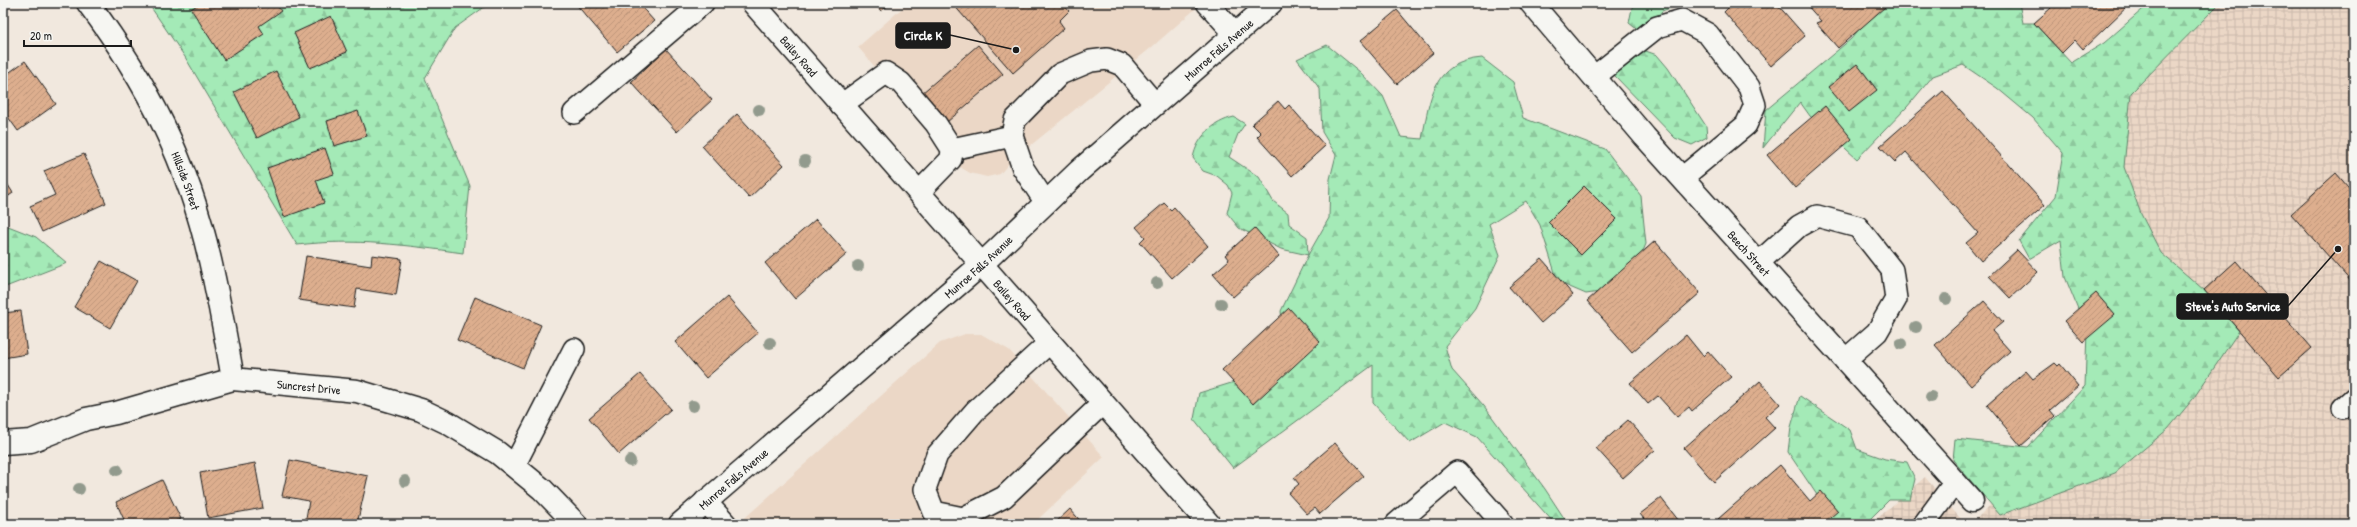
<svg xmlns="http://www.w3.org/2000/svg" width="2357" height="527" font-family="'Patrick Hand',sans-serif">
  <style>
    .built { fill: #ebd7c6 }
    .industrial { fill: url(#industrial-grid) }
    .forest { fill: url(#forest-firs); stroke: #60836a }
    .building { fill: url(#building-hatch); stroke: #1c1c1c }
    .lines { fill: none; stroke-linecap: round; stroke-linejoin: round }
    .lane-casing { stroke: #1c1c1c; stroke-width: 24 }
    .street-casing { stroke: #1c1c1c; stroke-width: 25 }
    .secondary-casing { stroke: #1c1c1c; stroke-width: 25 }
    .lane { stroke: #f6f6f2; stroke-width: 21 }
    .street { stroke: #f6f6f2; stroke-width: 22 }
    .secondary { stroke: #f6f6f2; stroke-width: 22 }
    .tree { fill: #929a8d }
    .labels { text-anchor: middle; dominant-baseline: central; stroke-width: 3; stroke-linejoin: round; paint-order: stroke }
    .street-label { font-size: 12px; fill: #1c1c1c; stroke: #f6f6f2 }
    .leader { fill: none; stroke: #1c1c1c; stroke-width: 1.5 }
    .callout-dot { fill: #1c1c1c; stroke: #f6f6f2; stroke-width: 1.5 }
    .callout { fill: #1c1c1c; stroke: #1c1c1c; stroke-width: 1.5 }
    .callout-label { font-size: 13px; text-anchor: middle; font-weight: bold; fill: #fff }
  </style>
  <defs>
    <pattern id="industrial-grid" width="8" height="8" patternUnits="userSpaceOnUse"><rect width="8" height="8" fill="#ebd7c6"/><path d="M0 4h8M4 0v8" fill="none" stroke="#c9b8aa"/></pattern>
    <pattern id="forest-firs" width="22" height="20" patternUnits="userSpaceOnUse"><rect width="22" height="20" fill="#a4eab7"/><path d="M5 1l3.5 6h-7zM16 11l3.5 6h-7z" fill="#8dc89d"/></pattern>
    <pattern id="building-hatch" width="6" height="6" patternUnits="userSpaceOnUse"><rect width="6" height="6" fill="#ddae8e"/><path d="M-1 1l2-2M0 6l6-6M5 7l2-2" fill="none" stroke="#bd957a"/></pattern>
  </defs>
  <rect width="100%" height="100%" fill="#f1e8de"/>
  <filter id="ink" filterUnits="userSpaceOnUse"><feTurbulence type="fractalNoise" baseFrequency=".025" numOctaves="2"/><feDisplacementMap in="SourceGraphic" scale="8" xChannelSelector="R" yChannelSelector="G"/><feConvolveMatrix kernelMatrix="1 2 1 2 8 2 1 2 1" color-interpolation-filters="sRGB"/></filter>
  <g filter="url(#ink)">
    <g class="built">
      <polygon points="908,3 1202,3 1152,47 1010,162 1000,174 987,177 970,173 960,167 858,47"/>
      <polygon points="965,334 981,334 1009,350 1104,457 1033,524 738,524 940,343"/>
    </g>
    <g class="industrial">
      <polygon points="2183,3 2354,3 2354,524 1971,524 2191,309 2076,105"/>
      <polygon points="1925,477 1965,524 1871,524"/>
    </g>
    <g class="forest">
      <path d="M148,3H490L455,28L425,78L470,186L463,253C405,245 356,238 297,245L185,57Z"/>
      <polygon points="1633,3 1684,3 1662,11 1653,22 1639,31 1629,23"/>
      <polygon points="1860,3 2019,3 2023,23 2034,23 2071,63 2104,43 2150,3 2220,3 2131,93 2124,167 2141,214 2161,253 2204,290 2239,331 2193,399 2168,429 2115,473 2000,515 1953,460 1955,439 2028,447 2085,386 2087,331 2065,277 2061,240 2029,259 2019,241 2056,196 2063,153 2033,118 1997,88 1963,65 1933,76 1907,107 1857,159 1810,116 1800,102 1763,148 1766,110 1851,39 1866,21"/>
      <path d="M1327,45L1360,72L1383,96L1401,137L1422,139C1430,99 1432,62 1482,58L1513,82L1523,118L1605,149L1641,196L1646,244L1627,288L1586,294L1558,282L1540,225L1526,201L1489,224L1500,255L1475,308L1445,346L1452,370L1484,406L1545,489L1568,524H1555L1477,437L1445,422L1410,443L1373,403V365L1233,468L1194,419L1199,393L1241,380L1286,359L1281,311L1308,255L1281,249L1239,228L1227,213L1232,193L1228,185L1217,176L1203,171L1193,158C1197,137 1213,122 1234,117L1245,124L1238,134L1229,157L1259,177L1273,201L1288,213L1289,224L1307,237L1308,255L1329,218L1330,179L1336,155L1322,132L1320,89L1297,59Z"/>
      <polygon points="1643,50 1657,55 1668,68 1706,126 1707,137 1692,145 1675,138 1614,75 1619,64"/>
      <polygon points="3,224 36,237 67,263 3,288"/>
      <polygon points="1800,396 1850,430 1857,449 1885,459 1907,462 1915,479 1910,500 1889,500 1865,524 1798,524 1817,495 1788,452 1791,427"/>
    </g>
    <g class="building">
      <polygon points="200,3 275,3 281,11 259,26 264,34 224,60 191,9"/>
      <polygon points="575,3 638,3 654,21 617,52"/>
      <polygon points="874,3 891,3 881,11"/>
      <polygon points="952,3 1062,3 1069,11 1059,21 1064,28 1013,73"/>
      <polygon points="1733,3 1776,3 1805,36 1771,66 1724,12"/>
      <polygon points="1805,3 1882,3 1885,7 1838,48 1816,23 1821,21"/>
      <polygon points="2046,3 2131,3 2083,49 2075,40 2062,53 2034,23 2051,8"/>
      <polygon points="1397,10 1433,53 1397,84 1360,41"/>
      <polygon points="331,16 347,52 310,68 294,33"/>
      <polygon points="978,45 1003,74 947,122 922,93"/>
      <polygon points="666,49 712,100 677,132 631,82"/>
      <polygon points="25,61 56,104 18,131 3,110 3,77"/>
      <polygon points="1857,64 1877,90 1849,112 1828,87"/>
      <polygon points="276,71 299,117 257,138 234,92"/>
      <polygon points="1943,91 2045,205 1981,261 1966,243 1978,233 1906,152 1895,162 1880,146"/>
      <polygon points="1278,101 1285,109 1289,105 1325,146 1292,176 1257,137 1261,133 1252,124"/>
      <polygon points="1825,106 1852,139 1795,188 1767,155"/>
      <polygon points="358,111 367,136 334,146 327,121"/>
      <polygon points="737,114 784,165 749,198 702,146"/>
      <polygon points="325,148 334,174 316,180 324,203 284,217 267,168"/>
      <polygon points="84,154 106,203 42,232 30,206 55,195 44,171"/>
      <polygon points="2336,173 2354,194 2354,285 2291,214"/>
      <polygon points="3,177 13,193 3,200"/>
      <polygon points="1584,186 1617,219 1581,255 1548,222"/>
      <polygon points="1164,203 1171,210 1174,207 1208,246 1172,278 1140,242 1145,237 1136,227"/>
      <polygon points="816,219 847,254 795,299 765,263"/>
      <polygon points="1255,228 1279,256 1233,297 1213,274 1229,260 1225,255"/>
      <polygon points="1655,241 1700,293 1632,352 1587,301"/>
      <polygon points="2017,250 2038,272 2010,298 1989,276"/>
      <polygon points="372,255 402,259 396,295 357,289 354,308 299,300 306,256 371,266"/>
      <polygon points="1542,259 1573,295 1541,323 1509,287"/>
      <polygon points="101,261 137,281 110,328 74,307"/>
      <polygon points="2236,261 2312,348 2279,377 2204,290"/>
      <polygon points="2096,293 2115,315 2083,342 2064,321"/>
      <polygon points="475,297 541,325 523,368 457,340"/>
      <polygon points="727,297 758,333 706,378 675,342"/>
      <polygon points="1984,301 2003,322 1992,331 2010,351 1971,386 1935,345"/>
      <polygon points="1289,308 1320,342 1253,404 1222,370"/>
      <polygon points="21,311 27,354 3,358 3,313"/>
      <polygon points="1686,335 1703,356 1708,351 1731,377 1692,411 1689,407 1677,417 1658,396 1648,404 1630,383"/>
      <polygon points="2055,363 2058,366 2060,364 2078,386 2050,410 2055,416 2021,446 1987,405 2026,371 2033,379"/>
      <polygon points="640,374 671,409 619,454 589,418"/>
      <polygon points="1760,381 1780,404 1765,417 1775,428 1714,482 1684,448"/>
      <polygon points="1628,420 1655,450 1623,478 1596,448"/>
      <polygon points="1335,443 1364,476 1320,514 1315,508 1307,514 1288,493 1299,484 1294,478"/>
      <polygon points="290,460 368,476 357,524 305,524 309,501 282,496"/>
      <polygon points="255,463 263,508 208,518 200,473"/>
      <polygon points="1780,465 1810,501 1821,491 1838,511 1823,524 1723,524 1718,519"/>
      <polygon points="162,480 181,519 177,521 179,524 126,524 116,502"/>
      <polygon points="1661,498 1679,521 1675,524 1648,524 1640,514"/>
      <polygon points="1070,509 1083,524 1054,524"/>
    </g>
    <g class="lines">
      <g class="lane-casing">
        <g id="lane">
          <polyline points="1207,3 1235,34"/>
          <polyline points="1594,77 1657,27 1682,20 1708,34 1749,87 1755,105 1746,125 1682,178"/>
          <polyline points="841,105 886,73 901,83 936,124 952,149 951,159 919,192"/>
          <polyline points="574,113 703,3"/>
          <polyline points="952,149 1012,136"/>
          <polyline points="1046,203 1023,168 1012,136 1015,120 1060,74 1091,61 1107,59 1122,65 1155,104"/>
          <polyline points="1758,263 1799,226 1817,216 1858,227 1892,270 1896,299 1877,332 1845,360"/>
          <polyline points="1050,342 975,411 937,455 925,489 934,512 963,518 1004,497 1103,403"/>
          <polyline points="2343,408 2354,398"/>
          <polyline points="514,466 574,349"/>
          <polyline points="705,501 726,524"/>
          <polyline points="1396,524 1457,472 1503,524"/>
          <polyline points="1924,524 1955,482"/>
        </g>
      </g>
      <g class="street-casing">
        <g id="street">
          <path id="s1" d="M88,3C148,83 188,162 210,260C219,299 226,339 233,379"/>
          <path id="s2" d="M1531,3L1645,137L1972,501"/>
          <path id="s3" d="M3,443L31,441L86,419L116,413L233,379L357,391L421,410L448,423L498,453L542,489L576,524"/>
        </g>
      </g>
      <g class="secondary-casing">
        <g id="secondary">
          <path id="s4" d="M753,3L1209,524"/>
          <path id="s5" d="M680,524L982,264L1079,171L1271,3"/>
        </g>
      </g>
      <use href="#lane" class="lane"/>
      <use href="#street" class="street"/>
      <use href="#secondary" class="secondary"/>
    </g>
    <g class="tree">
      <circle cx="759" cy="110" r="6"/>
      <circle cx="805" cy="161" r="6"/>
      <circle cx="858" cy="266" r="6"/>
      <circle cx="1157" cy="283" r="6"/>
      <circle cx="1946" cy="299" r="6"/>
      <circle cx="1221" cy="304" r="6"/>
      <circle cx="1916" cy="327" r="6"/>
      <circle cx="770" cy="343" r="6"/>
      <circle cx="1901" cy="344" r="6"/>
      <circle cx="1931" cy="397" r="6"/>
      <circle cx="693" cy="406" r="6"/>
      <circle cx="630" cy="461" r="6"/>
      <circle cx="117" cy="470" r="6"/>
      <circle cx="405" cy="481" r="6"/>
      <circle cx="79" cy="489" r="6"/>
    </g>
  </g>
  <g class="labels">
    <g class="street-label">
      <text stroke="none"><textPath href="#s5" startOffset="718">Munroe Falls Avenue</textPath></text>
      <text stroke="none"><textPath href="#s4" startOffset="70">Bailey Road</textPath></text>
      <text stroke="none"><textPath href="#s1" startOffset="204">Hillside Street</textPath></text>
      <text stroke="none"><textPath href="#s2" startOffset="332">Beech Street</textPath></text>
      <text stroke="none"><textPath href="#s5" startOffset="394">Munroe Falls Avenue</textPath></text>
      <text stroke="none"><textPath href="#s4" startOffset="394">Bailey Road</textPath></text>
      <text stroke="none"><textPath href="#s3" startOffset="316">Suncrest Drive</textPath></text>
      <text stroke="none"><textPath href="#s5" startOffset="70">Munroe Falls Avenue</textPath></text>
    </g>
  </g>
  <path class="leader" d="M1016 50L950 35M2338 249L2288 306"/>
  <g class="callout-dot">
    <circle cx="1016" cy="50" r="4"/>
    <circle cx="2338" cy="249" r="4"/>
  </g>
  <g class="callout">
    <rect x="896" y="23" width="54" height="25" rx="4"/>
    <rect x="2177" y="294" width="111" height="25" rx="4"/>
  </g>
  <g class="callout-label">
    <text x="923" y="40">Circle K</text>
    <text x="2233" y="311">Steve's Auto Service</text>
  </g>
  <rect width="2357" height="527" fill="none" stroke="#f6f6f2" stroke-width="16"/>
  <rect x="8" y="8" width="2341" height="511" fill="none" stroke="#1c1c1c" stroke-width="1.5" filter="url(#ink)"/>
  <path d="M24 40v6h107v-6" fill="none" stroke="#1c1c1c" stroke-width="2"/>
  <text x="30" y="40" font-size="12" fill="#1c1c1c" stroke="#f6f6f2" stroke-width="3" paint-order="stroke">20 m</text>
</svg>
